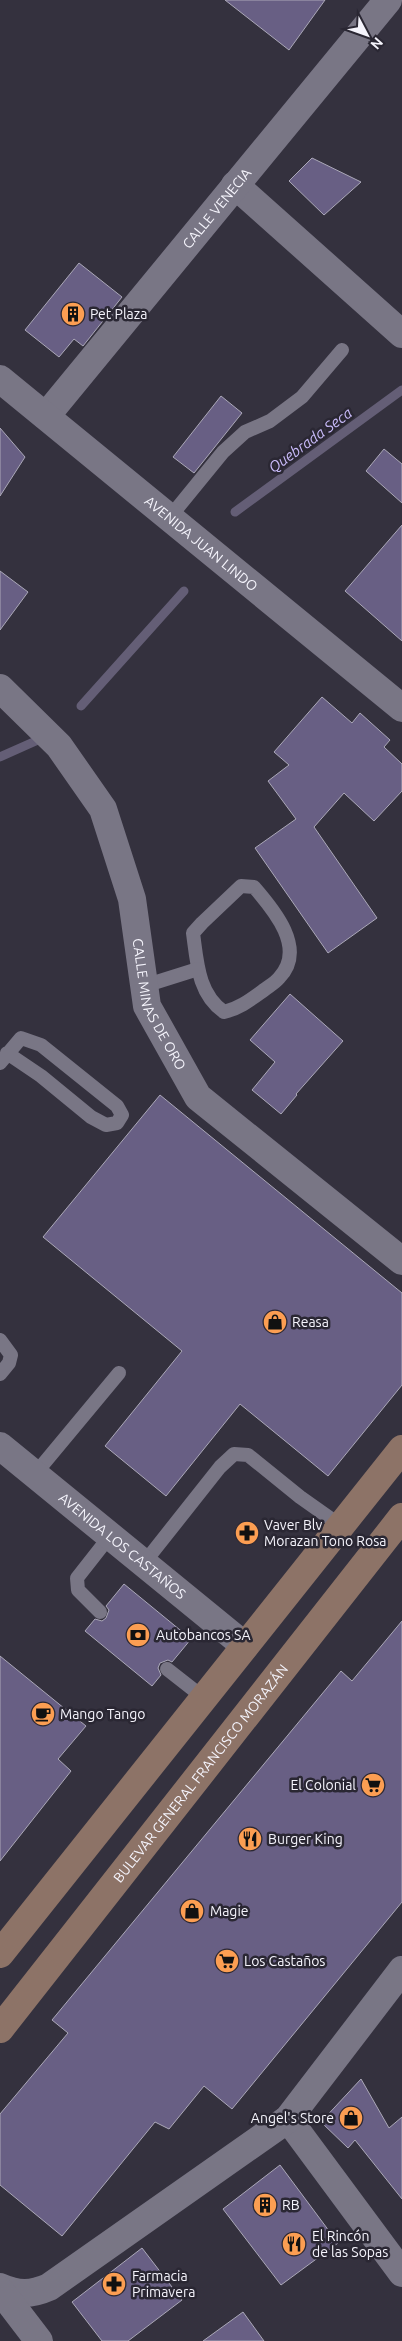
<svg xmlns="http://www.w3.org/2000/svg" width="402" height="2341" font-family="Ubuntu,sans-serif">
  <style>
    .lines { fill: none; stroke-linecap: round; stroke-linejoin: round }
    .stream { stroke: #645e76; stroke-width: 9 }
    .building { fill: #685f84; stroke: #aba8b8 }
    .service { stroke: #797685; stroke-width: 14 }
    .minor { stroke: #797685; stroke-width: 28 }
    .tertiary { stroke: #797685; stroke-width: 28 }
    .secondary { stroke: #8d7367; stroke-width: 28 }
    .labels { text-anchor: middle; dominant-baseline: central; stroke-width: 5; stroke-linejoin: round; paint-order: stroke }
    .street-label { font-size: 14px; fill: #f5f4fc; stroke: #2a2733 }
    .poi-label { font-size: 14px; fill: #f5f4fc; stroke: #2a2733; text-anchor: start }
    .water-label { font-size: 15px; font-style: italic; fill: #c9bbfa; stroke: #2a2733 }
  </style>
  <rect width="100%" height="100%" fill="#34313e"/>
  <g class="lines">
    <g class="stream">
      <polyline points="235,512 402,390"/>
      <polyline points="81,706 184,591"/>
      <polyline points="0,757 38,740"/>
    </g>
  </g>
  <g class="building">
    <polygon points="225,0 325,0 289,50"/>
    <polygon points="312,158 361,182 324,215 289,181"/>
    <polygon points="79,263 122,297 83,346 74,339 59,357 25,330"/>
    <polygon points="221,396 242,413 194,473 173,457"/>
    <polygon points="0,428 25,457 0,496"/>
    <polygon points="384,449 402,464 402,503 366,471"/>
    <polygon points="402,525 402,641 345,591"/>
    <polygon points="0,571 28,592 0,630"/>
    <polygon points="322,697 352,723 360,713 390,740 384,747 402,764 402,791 374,821 344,793 314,827 377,918 328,953 255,848 296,819 268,781 289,765 274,752"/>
    <polygon points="290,994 343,1041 296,1094 297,1095 281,1114 252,1090 275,1062 250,1040"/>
    <polygon points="160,1095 402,1293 402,1385 328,1476 240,1404 166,1496 105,1446 182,1351 43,1237"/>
    <polygon points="124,1584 191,1639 172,1662 168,1660 160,1663 158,1668 161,1675 152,1686 85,1631 95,1619 102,1621 106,1618 109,1610 106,1606"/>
    <polygon points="402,1621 402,1902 232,2109 204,2086 169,2129 155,2122 62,2236 0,2185 0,2114 68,2033 52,2020 341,1671 352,1681"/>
    <polygon points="0,1656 86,1726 58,1759 71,1771 0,1861"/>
    <polygon points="361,2079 389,2128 402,2117 402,2199 355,2140 348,2148 321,2122"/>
    <polygon points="280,2165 338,2243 281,2285 223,2209"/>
    <polygon points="142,2248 182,2300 128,2341 102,2341 72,2302"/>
    <polygon points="243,2312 264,2341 203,2341"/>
  </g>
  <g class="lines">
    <g class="service">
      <polyline points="170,517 223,452 245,432 270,421 302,397 342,350"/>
      <path d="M241,886L254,887C274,910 307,949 279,978C275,983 269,986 264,990C250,1000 240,1008 224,1012C198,994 197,962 193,933L202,923Z"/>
      <polyline points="144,986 198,969"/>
      <polyline points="0,1063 21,1038 41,1045 117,1106 122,1115 117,1123 106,1125 91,1117 41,1076 7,1053"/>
      <polyline points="0,1340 11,1355 9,1363 0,1374"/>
      <polyline points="35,1474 119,1373"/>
      <polyline points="144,1563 220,1467 234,1454 248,1455 300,1497 341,1526"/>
      <polyline points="100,1612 78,1590 77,1578 110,1536"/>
      <polyline points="167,1669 204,1698"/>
    </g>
    <g class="minor">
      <polyline points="235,185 402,334"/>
      <path id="s1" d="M46,416L388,0"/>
      <path id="s2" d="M0,688L59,746L103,809L132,899L147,1006L198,1097L402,1261"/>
      <path id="s3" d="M0,1446L245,1646"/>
      <polyline points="288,2119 402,2273"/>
      <path d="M0,2287C18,2295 31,2295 49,2287L288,2119L402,1970"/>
    </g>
    <g class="tertiary">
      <path id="s4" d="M0,379L402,708"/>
      <polyline points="0,2290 39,2341"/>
    </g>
    <g class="secondary">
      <polyline points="0,1954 402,1449"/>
      <path id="s5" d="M0,2029L402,1517"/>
    </g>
  </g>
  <defs>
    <g id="building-disc" transform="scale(1.25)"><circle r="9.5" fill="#fc9e52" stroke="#2a2733"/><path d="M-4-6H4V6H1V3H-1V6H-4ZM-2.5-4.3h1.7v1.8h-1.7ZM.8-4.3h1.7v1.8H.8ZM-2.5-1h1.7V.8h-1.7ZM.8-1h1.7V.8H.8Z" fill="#111"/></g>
    <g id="shop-disc" transform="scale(1.25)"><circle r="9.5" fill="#fc9e52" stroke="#2a2733"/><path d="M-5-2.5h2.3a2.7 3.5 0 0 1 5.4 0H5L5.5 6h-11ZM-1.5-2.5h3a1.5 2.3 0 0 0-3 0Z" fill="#111"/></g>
    <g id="pharmacy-disc" transform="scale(1.25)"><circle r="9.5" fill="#fc9e52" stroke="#2a2733"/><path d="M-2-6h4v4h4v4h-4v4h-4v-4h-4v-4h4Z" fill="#111"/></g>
    <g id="bank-disc" transform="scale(1.25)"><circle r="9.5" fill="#fc9e52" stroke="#2a2733"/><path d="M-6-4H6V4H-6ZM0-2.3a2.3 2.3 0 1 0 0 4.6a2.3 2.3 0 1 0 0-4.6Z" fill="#111"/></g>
    <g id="cafe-disc" transform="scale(1.25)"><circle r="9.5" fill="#fc9e52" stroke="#2a2733"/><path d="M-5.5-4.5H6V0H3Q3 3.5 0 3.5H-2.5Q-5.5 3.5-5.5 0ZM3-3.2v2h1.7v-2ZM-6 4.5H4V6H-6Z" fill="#111"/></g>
    <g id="supermarket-disc" transform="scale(1.25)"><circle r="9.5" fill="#fc9e52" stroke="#2a2733"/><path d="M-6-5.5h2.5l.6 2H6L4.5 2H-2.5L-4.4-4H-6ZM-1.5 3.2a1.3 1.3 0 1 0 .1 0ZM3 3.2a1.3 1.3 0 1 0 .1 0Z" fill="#111"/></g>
    <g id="restaurant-disc" transform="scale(1.25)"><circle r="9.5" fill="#fc9e52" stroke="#2a2733"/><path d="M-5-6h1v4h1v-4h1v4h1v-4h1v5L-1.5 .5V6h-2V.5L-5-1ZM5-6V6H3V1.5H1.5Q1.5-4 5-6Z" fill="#111"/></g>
  </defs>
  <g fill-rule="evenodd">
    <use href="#building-disc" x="73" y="314"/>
    <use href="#shop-disc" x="275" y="1322"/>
    <use href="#pharmacy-disc" x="247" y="1533"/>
    <use href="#bank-disc" x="138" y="1635"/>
    <use href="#cafe-disc" x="43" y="1714"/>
    <use href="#supermarket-disc" x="373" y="1785"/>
    <use href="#restaurant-disc" x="250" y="1839"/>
    <use href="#shop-disc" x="192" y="1911"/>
    <use href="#supermarket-disc" x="227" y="1961"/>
    <use href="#shop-disc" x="351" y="2118"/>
    <use href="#building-disc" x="265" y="2205"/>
    <use href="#restaurant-disc" x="294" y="2244"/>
    <use href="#pharmacy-disc" x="114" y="2284"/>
  </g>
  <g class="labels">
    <g class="street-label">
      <text stroke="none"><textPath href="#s1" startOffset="269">CALLE VENECIA</textPath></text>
      <text stroke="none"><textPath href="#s4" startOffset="260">AVENIDA JUAN LINDO</textPath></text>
      <text stroke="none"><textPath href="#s2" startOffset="364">CALLE MINAS DE ORO</textPath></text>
      <text stroke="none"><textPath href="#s3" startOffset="158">AVENIDA LOS CASTAÑOS</textPath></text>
      <text stroke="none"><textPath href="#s5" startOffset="325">BULEVAR GENERAL FRANCISCO MORAZÁN</textPath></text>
    </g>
    <g class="poi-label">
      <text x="90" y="314">Pet Plaza</text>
      <text x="292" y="1322">Reasa</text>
      <text x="264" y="1525">Vaver Blv<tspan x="264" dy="16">Morazan Tono Rosa</tspan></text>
      <text x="156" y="1635">Autobancos SA</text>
      <text x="60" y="1714">Mango Tango</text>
      <text x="356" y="1785" text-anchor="end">El Colonial</text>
      <text x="268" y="1839">Burger King</text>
      <text x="210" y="1911">Magie</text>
      <text x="244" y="1961">Los Castaños</text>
      <text x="334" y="2118" text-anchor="end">Angel's Store</text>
      <text x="282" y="2205">RB</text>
      <text x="312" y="2236">El Rincón<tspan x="312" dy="16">de las Sopas</tspan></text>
      <text x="132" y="2276">Farmacia<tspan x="132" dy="16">Primavera</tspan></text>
    </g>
    <g class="water-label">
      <text transform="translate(310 440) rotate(-36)">Quebrada Seca</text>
    </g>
  </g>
  <g transform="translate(367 35) rotate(131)" stroke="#2a2733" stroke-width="4" paint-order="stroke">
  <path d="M0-4L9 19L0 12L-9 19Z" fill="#f5f4fc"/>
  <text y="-8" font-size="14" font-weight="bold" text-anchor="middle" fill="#f5f4fc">N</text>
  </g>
</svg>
